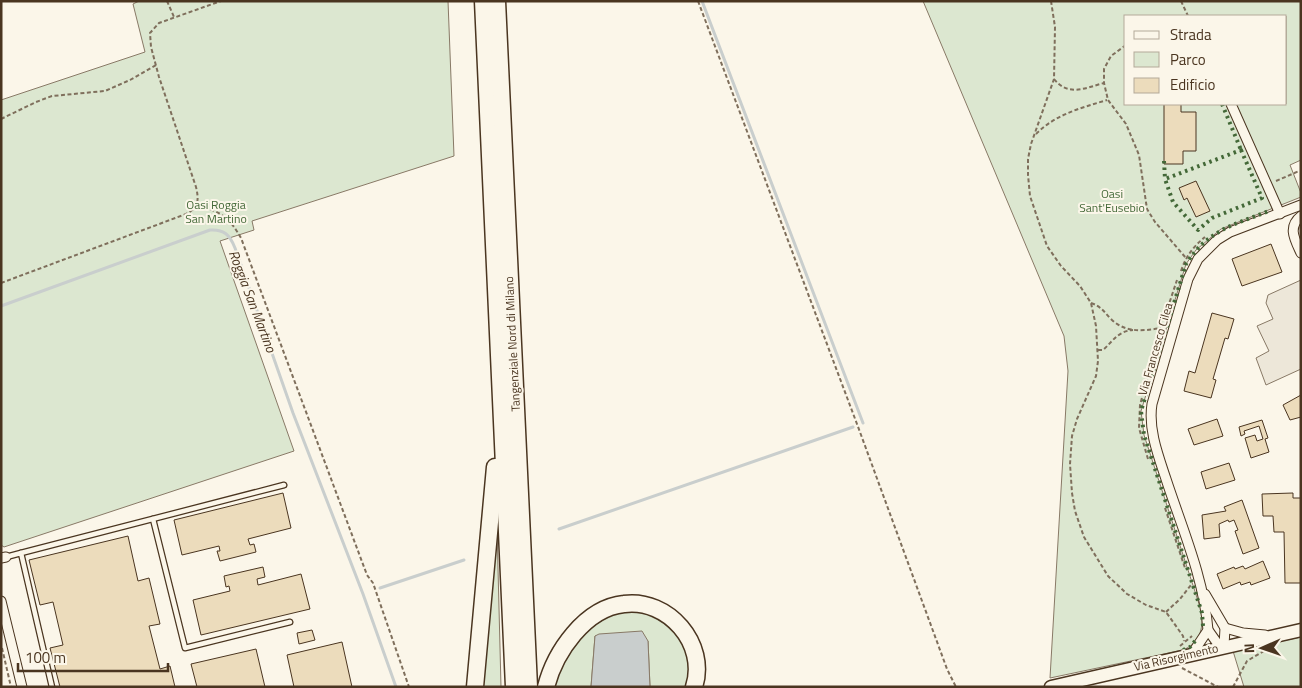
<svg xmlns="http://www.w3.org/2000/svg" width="1302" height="688" font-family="'Titillium Web',sans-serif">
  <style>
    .green { fill: #dce7d0; stroke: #887966; fill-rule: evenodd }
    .parking { fill: #ede7d9; stroke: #887966 }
    .water { fill: #c9cecd; stroke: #887966 }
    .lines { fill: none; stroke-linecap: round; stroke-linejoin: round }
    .stream { stroke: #c9cecd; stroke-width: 3 }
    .building { fill: #ecdcbc; stroke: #4a3520 }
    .lane-casing { stroke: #4a3520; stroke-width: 7 }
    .street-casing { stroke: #4a3520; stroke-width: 11 }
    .secondary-casing { stroke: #4a3520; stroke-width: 15 }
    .highway-casing { stroke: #4a3520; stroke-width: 19 }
    .path { stroke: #7f6f5c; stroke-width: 2; stroke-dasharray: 4 2.5; stroke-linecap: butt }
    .lane { stroke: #fbf6e9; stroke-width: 4.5 }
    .street { stroke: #fbf6e9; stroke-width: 9 }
    .secondary { stroke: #fbf6e9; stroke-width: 12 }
    .highway { stroke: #fbf6e9; stroke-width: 16 }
    .hedge { stroke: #436837; stroke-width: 4; stroke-dasharray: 2.5 4; stroke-linecap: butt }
    .labels { text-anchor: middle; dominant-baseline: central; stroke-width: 4; stroke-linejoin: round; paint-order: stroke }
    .park-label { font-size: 12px; fill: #436837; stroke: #fbf6e9 }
    .street-label { font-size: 12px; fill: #4a3520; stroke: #fbf6e9 }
    .water-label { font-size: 14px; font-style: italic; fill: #4a3520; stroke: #fbf6e9 }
  </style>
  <rect width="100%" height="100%" fill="#fbf6e9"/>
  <g class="green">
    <polygon points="139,1 448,1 454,156 252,221 254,230 220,241 294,451 4,547 1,545 1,100 145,52 133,4"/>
    <path d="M923,1H1301V160L1290,165L1301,193V197L1221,229L1196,250L1186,264L1141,411L1144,435L1202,613C1203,629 1200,643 1183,650L1050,678L1068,371L1064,336ZM1126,16H1286V104H1126Z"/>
    <polygon points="497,529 501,687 482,687"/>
    <polygon points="619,610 657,611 688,645 690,687 650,687 648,641 595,636 591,687 552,687 559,667 585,631"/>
    <polygon points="1301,637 1301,687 1244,687 1233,651"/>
  </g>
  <polygon class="parking" points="1301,280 1301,369 1266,385 1256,358 1269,351 1257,326 1273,319 1266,303 1268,295"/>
  <polygon class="water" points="642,631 648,641 650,687 591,687 595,636 599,634"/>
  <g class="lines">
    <g class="stream">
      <polyline points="702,1 863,423"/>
      <path d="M1,306L210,230C224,229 230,235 235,248L293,413L363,594L396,687"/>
      <polyline points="559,529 853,427"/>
      <polyline points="380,588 464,560"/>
    </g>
  </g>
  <g class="building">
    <polygon points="1164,104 1181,104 1181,112 1196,112 1196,151 1183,151 1183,164 1164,164"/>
    <polygon points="1196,181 1210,211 1196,217 1187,198 1184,200 1179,188"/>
    <polygon points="1271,244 1282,272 1242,286 1232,259"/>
    <polygon points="1212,313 1234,319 1228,339 1225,338 1213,379 1216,380 1211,398 1184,391 1189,371 1195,373"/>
    <polygon points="1301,395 1301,417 1290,420 1283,405"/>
    <polygon points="1217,419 1223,436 1194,445 1188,429"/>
    <polygon points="1262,420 1268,438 1265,439 1269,452 1251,458 1245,438 1255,435 1257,441 1263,439 1259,426 1244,431 1245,434 1241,436 1239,427"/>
    <polygon points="1229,463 1235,480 1206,489 1201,472"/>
    <polygon points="283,493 291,528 248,539 250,545 254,544 256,552 220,561 217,551 220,551 219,546 182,555 174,520"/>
    <polygon points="1293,493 1293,498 1301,498 1301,583 1285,583 1284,532 1274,532 1273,516 1263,516 1262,494"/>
    <polygon points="1242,500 1259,548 1243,554 1235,531 1238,530 1234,520 1229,522 1228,520 1219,524 1220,537 1204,539 1202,515 1226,511 1224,507"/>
    <polygon points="128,536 138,581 149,578 160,624 149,626 160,669 170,666 175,687 60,687 50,648 63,645 53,602 40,605 29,560"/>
    <polygon points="1263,561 1270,578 1251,585 1250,582 1241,585 1240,582 1223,589 1217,574 1234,567 1235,569 1243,566 1245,569"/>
    <polygon points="263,567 265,577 257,579 258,585 301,574 310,609 201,635 193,600 230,591 229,586 226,587 224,576"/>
    <polygon points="312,630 315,640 299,644 297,633"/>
    <polygon points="342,642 352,687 294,687 287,655"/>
    <polygon points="256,649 265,687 197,687 191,664"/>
  </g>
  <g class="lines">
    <g class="lane-casing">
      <g id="lane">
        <polyline points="153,519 185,648 290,622"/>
        <polyline points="21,553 284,485"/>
        <polyline points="6,557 21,553 52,687"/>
      </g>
    </g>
    <g class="street-casing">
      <g id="street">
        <polyline points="1231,104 1280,214"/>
        <path d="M1301,216C1287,227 1295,240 1301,253"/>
        <polyline points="1,558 6,557"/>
        <polyline points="1205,594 1225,628 1224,646"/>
        <polyline points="1,601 22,687"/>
        <polyline points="1225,628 1243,633 1265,635"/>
        <polyline points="1208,630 1220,647"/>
        <path d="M1192,654L1208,630C1204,578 1182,528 1166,479C1158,455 1148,429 1152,404L1188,279L1198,259L1217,240L1230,232L1301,205"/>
      </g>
    </g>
    <g class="secondary-casing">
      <polyline id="secondary" points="1051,687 1301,630"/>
    </g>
    <g class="highway-casing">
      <g id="highway">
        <polyline points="483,1 514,687"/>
        <polyline points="497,1 529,687"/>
        <polyline points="475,687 495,467"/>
        <path d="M546,687C555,652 585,608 624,604C668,598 708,644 694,687"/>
      </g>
    </g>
    <g class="path">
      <polyline points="167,1 174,17"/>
      <polyline points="698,1 857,424 947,669 956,687"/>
      <polyline points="1051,1 1055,27 1054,79 1031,144 1028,159 1028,175 1030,196 1047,246 1061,266 1080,286 1091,303 1096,326 1098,361 1096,376 1077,419 1072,436 1070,464 1072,493 1075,511 1084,537 1108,576 1127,594 1146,605 1166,612 1183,636 1184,641"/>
      <polyline points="1181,1 1188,16"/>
      <polyline points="1126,45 1111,56 1104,69 1104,83 1108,100 1126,124 1139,155 1147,209 1155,222 1186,258"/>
      <path d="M1054,79C1068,97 1085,88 1104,83"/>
      <polyline points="1,119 36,102 52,96 105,91 130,80 156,65"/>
      <path d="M1036,134C1056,114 1081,108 1107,100"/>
      <polyline points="1276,181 1299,171"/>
      <path d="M198,205C221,212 229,217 241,238L367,575L373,583L409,687"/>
      <path d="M1181,271C1186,256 1193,247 1205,237"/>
      <path d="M1,283L186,214C199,207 199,200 196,187L159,77L151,47L150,33L159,23L221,1"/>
      <path d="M1091,303C1101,306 1105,313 1112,320C1126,333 1144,331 1161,328"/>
      <path d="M1098,350H1103C1113,341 1118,331 1133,330"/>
      <polyline points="1148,459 1139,428 1140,405 1161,328 1177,280"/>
      <polyline points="1165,508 1185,568"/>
      <polyline points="1166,612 1180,599 1191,585"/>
      <polyline points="1180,646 1192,636"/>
      <polyline points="2,648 11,687"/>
      <polyline points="1182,668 1218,687"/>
      <polyline points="1233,687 1247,661 1264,651"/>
    </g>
    <use href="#lane" class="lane"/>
    <use href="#street" class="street"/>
    <use href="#secondary" class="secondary"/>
    <use href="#highway" class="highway"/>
    <g class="hedge">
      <polyline points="1222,104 1241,150 1239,151"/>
      <polygon points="1241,150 1262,198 1212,218 1198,230 1173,202 1165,179"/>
      <polyline points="1164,161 1165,179"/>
      <path d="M1203,626L1202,613L1144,435L1141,411L1186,264C1208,230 1233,225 1269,211"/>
      <polyline points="1183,650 1190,647 1196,640"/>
    </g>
  </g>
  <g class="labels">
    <g class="park-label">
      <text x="1112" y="193">Oasi<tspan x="1112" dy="14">Sant'Eusebio</tspan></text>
      <text x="216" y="204">Oasi Roggia<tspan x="216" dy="14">San Martino</tspan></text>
    </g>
    <g class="street-label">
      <text transform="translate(512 344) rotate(-93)">Tangenziale Nord di Milano</text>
      <text transform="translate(1155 349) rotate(-74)">Via Francesco Cilea</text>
      <text transform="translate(1176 657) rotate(-13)">Via Risorgimento</text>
    </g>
    <g class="water-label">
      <text transform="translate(253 301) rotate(69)">Roggia San Martino</text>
    </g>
  </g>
  <rect width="1302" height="688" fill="none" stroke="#4a3520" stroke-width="5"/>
  <rect x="1124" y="15" width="162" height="90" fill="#fbf6e9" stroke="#b4a999"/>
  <rect x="1134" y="31" width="25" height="8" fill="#fbf6e9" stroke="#b4a999"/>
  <text x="1170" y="40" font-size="15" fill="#4a3520">Strada</text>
  <rect x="1134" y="52" width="25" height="15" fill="#dce7d0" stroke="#b4a999"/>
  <text x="1170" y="65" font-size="15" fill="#4a3520">Parco</text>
  <rect x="1134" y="78" width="25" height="15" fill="#ecdcbc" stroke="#b4a999"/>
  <text x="1170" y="90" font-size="15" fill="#4a3520">Edificio</text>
  <g transform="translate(1262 648) rotate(268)" stroke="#fbf6e9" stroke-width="4" paint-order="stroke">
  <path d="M0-4L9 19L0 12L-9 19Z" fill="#4a3520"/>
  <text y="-8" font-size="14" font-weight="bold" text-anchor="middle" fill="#4a3520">N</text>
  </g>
  <path d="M18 663v8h150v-8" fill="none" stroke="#4a3520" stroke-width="2.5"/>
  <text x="25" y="663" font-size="15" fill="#4a3520" stroke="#fbf6e9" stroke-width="4" paint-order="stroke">100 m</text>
</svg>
